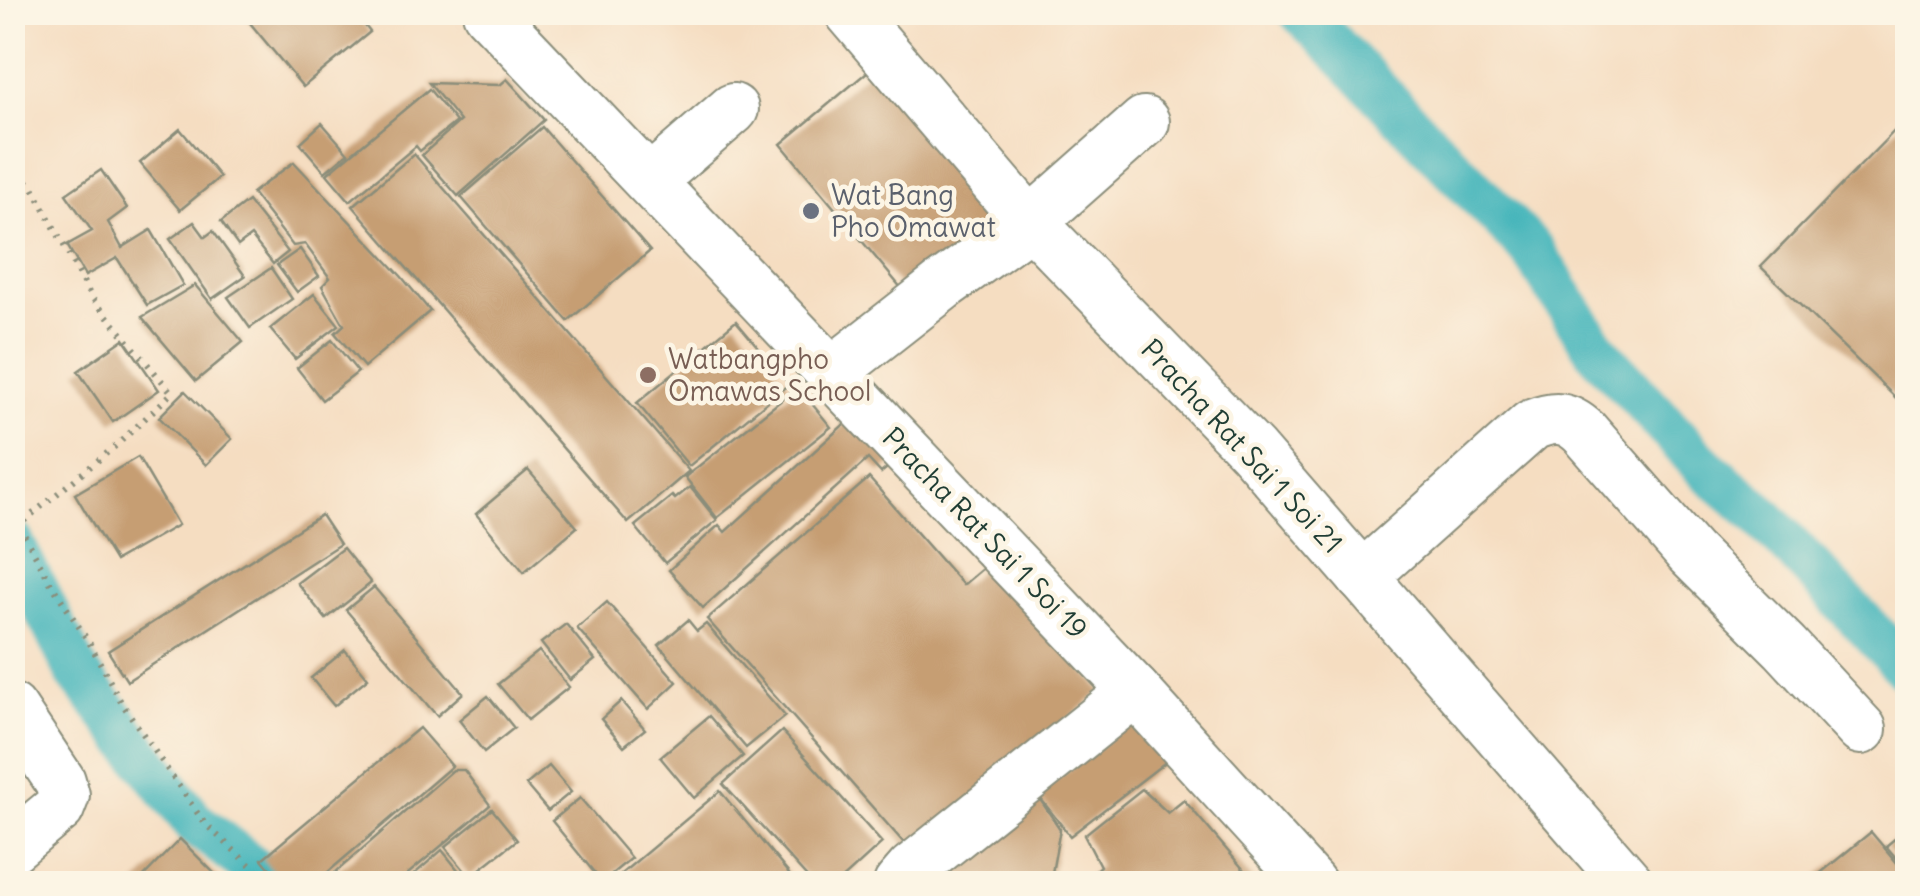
<svg xmlns="http://www.w3.org/2000/svg" width="1920" height="896" font-family="Delius,sans-serif">
  <style>
    .lines { fill: none; stroke-linecap: round; stroke-linejoin: round }
    .canal { stroke: #46b6bb; stroke-width: 45 }
    .building { fill: #c69e73 }
    .minor-casing { stroke: #8a8d7a; stroke-width: 54 }
    .path { stroke: #8a8d7a; stroke-width: 6; stroke-dasharray: 2.5 8; stroke-linecap: butt }
    .minor { stroke: #fff; stroke-width: 50 }
    .worship-dot { fill: #6b7280; stroke: #fcf5e5; stroke-width: 4 }
    .education-dot { fill: #8d6e63; stroke: #fcf5e5; stroke-width: 4 }
    .labels { text-anchor: middle; dominant-baseline: central; stroke-width: 9; stroke-linejoin: round; paint-order: stroke }
    .worship-label { font-size: 28px; fill: #5b616d; stroke: #fcf5e5; text-anchor: start }
    .education-label { font-size: 28px; fill: #785e54; stroke: #fcf5e5; text-anchor: start }
    .street-label { font-size: 28px; fill: #1f3d34; stroke: #fcf5e5 }
  </style>
  <rect width="100%" height="100%" fill="#fcf5e5"/>
  <filter id="ink" filterUnits="userSpaceOnUse"><feTurbulence type="fractalNoise" baseFrequency=".01" numOctaves="2"/><feDisplacementMap in="SourceGraphic" scale="20" xChannelSelector="R" yChannelSelector="G"/><feConvolveMatrix kernelMatrix="1 2 1 2 8 2 1 2 1" color-interpolation-filters="sRGB"/></filter>
  <filter id="wash" filterUnits="userSpaceOnUse"><feTurbulence type="fractalNoise" baseFrequency=".0048" numOctaves="4" result="noise"/><feDisplacementMap in="SourceGraphic" scale="40" xChannelSelector="R" yChannelSelector="G"/><feGaussianBlur stdDeviation="2.25" result="paint"/><feColorMatrix in="noise" values="0 0 0 0 0 0 0 0 0 0 0 0 0 0 0 0 0 1.4 0 .05"/><feComposite in="paint" operator="in"/></filter>
  <g filter="url(#wash)">
    <rect width="100%" height="100%" fill="#f5ddc1"/>
    <g class="lines">
      <g class="canal">
        <polyline points="1301,12 1532,250 1597,351 1705,468 1758,512 1908,670"/>
        <polyline points="12,543 77,672 194,822 274,884"/>
      </g>
    </g>
    <g id="blocks">
      <g class="building">
        <polygon points="241,12 354,12 370,32 303,87"/>
        <polygon points="879,62 1010,220 912,301 781,144"/>
        <polygon points="507,79 544,120 458,196 422,155 460,121 429,83 500,85"/>
        <polygon points="429,89 456,122 420,151 416,146 350,201 327,174"/>
        <polygon points="1908,117 1908,390 1898,400 1761,267"/>
        <polygon points="322,123 348,153 325,172 300,143"/>
        <polygon points="542,127 650,251 568,321 461,197"/>
        <polygon points="180,129 220,177 180,210 140,163"/>
        <polygon points="414,154 689,471 628,523 353,206"/>
        <polygon points="294,162 401,276 430,311 364,367 335,333 344,325 322,286 330,278 305,244 293,246 252,193"/>
        <polygon points="101,170 127,208 108,222 122,248 151,230 183,285 147,305 117,258 85,276 67,245 92,231 66,194"/>
        <polygon points="248,201 288,252 273,264 251,236 238,246 221,222"/>
        <polygon points="194,222 205,237 213,231 245,276 212,299 170,239"/>
        <polygon points="300,249 319,276 297,292 277,265"/>
        <polygon points="271,268 292,299 250,328 228,297"/>
        <polygon points="195,285 243,342 196,381 142,317"/>
        <polygon points="314,294 339,325 295,359 270,329"/>
        <polygon points="736,321 789,384 689,466 637,403"/>
        <polygon points="124,339 159,390 113,422 78,371"/>
        <polygon points="332,340 358,372 322,400 297,368"/>
        <polygon points="798,387 831,427 717,518 685,477"/>
        <polygon points="185,391 232,439 206,465 159,417"/>
        <polygon points="852,417 893,463 881,473 868,459 703,608 669,570 719,525 725,532"/>
        <polygon points="138,457 178,525 115,561 75,494"/>
        <polygon points="528,470 577,527 524,572 476,514"/>
        <polygon points="869,478 963,585 989,563 1102,691 911,851 707,619"/>
        <polygon points="690,487 717,520 665,563 635,526 672,496 675,499"/>
        <polygon points="321,515 340,544 127,681 108,651"/>
        <polygon points="343,548 371,583 326,619 297,583"/>
        <polygon points="374,587 463,693 437,716 346,610"/>
        <polygon points="607,602 677,682 648,709 577,628"/>
        <polygon points="688,620 697,631 706,624 785,716 746,748 659,645"/>
        <polygon points="566,624 595,660 570,680 541,643"/>
        <polygon points="345,650 368,678 334,706 311,678"/>
        <polygon points="539,651 569,687 528,720 498,684"/>
        <polygon points="488,696 514,728 484,752 459,720"/>
        <polygon points="621,701 645,729 624,746 601,719"/>
        <polygon points="1140,715 1172,757 1070,836 1037,794"/>
        <polygon points="709,716 743,756 694,798 660,757"/>
        <polygon points="419,728 452,766 314,884 290,884 279,879 262,859"/>
        <polygon points="782,731 882,843 837,884 813,884 723,784"/>
        <polygon points="549,766 571,792 548,811 526,785"/>
        <polygon points="453,770 464,770 490,805 396,884 322,884"/>
        <polygon points="1033,789 1060,829 1050,884 928,884"/>
        <polygon points="1142,789 1168,813 1184,800 1256,884 1080,884 1100,866 1084,835"/>
        <polygon points="720,791 789,874 778,884 609,884"/>
        <polygon points="580,798 631,858 602,882 552,821"/>
        <polygon points="492,809 517,840 470,877 445,847"/>
        <polygon points="1908,828 1908,872 1886,846"/>
        <polygon points="1871,832 1908,876 1908,884 1823,884 1817,876"/>
        <polygon points="180,839 225,884 136,884"/>
        <polygon points="442,850 467,881 463,884 403,884"/>
      </g>
    </g>
  </g>
  <g filter="url(#ink)">
    <use href="#blocks" fill-opacity="0" stroke="#8a8d7a" stroke-width="2.5"/>
    <g class="lines">
      <g class="minor-casing">
        <g id="minor">
          <polyline points="488,12 1135,691 1311,884"/>
          <polyline points="850,12 1019,210 1252,450 1629,884"/>
          <polyline points="650,181 733,109"/>
          <polyline points="831,373 942,286 1031,222 1144,122"/>
          <path d="M1362,577L1532,425C1554,416 1567,416 1585,433L1690,553L1785,647L1861,729"/>
          <polyline points="12,709 60,781 64,795 59,808 12,847"/>
          <polyline points="899,884 912,869 1135,691"/>
        </g>
      </g>
      <polyline class="path" points="12,166 32,186 92,298 172,393 118,444 19,525 50,582 90,644 121,702 205,824 271,884"/>
      <use href="#minor" class="minor"/>
    </g>
  </g>
  <circle class="worship-dot" cx="811" cy="211" r="10"/>
  <circle class="education-dot" cx="648" cy="375" r="10"/>
  <g class="labels">
    <g class="worship-label">
      <text x="831" y="195">Wat Bang<tspan x="831" dy="32">Pho Omawat</tspan></text>
    </g>
    <g class="education-label">
      <text x="668" y="359">Watbangpho<tspan x="668" dy="32">Omawas School</tspan></text>
    </g>
    <g class="street-label">
      <text transform="translate(1242 446) rotate(47)">Pracha Rat Sai 1 Soi 21</text>
      <text transform="translate(985 533) rotate(46)">Pracha Rat Sai 1 Soi 19</text>
    </g>
  </g>
  <rect width="1920" height="896" fill="none" stroke="#fcf5e5" stroke-width="50"/>
</svg>
